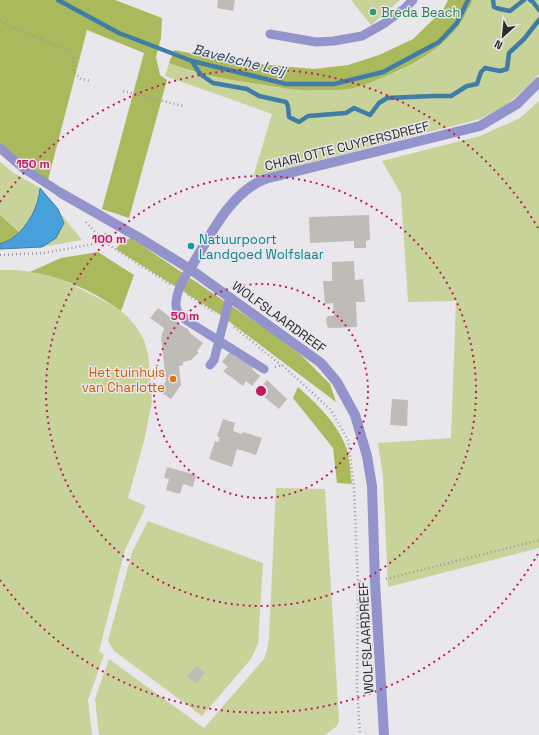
<svg xmlns="http://www.w3.org/2000/svg" width="539" height="735" font-family="'Space Grotesk',sans-serif">
  <style>
    .green { fill: #c7d399 }
    .forest { fill: #a9b95b }
    .water { fill: #48a0da; stroke: #407da6 }
    .lines { fill: none; stroke-linecap: round; stroke-linejoin: round }
    .stream { stroke: #407da6; stroke-width: 4.5 }
    .building { fill: #bfbbb7 }
    .path { stroke: #9b999d; stroke-width: 2.5; stroke-dasharray: 1 3; stroke-linecap: butt }
    .service { stroke: #9494cc; stroke-width: 9 }
    .minor { stroke: #9494cc; stroke-width: 10 }
    .ring { fill: none; stroke: #c2185b; stroke-width: 2; stroke-dasharray: 2 4 }
    .leisure-dot { fill: #2e9e5b; stroke: #eae7ec; stroke-width: 1.5 }
    .culture-dot { fill: #0f9aa8; stroke: #eae7ec; stroke-width: 1.5 }
    .food-dot { fill: #e8710a; stroke: #eae7ec; stroke-width: 1.5 }
    .labels { text-anchor: middle; dominant-baseline: central; stroke-width: 3; stroke-linejoin: round; paint-order: stroke }
    .leisure-label { font-size: 13px; fill: #27864d; stroke: #eae7ec; text-anchor: start }
    .street-label { font-size: 13px; fill: #2c2b2d; stroke: #eae7ec }
    .culture-label { font-size: 13px; fill: #0d838f; stroke: #eae7ec; text-anchor: start }
    .food-label { font-size: 13px; fill: #c56008; stroke: #eae7ec; text-anchor: end }
    .water-label { font-size: 14px; font-style: italic; fill: #21455e; stroke: #eae7ec }
    .centre { fill: #c2185b; stroke: #eae7ec; stroke-width: 2 }
    .ring-label { font-size: 12px; text-anchor: middle; font-weight: bold; fill: #c2185b; stroke: #eae7ec; stroke-width: 3; stroke-linejoin: round; paint-order: stroke }
  </style>
  <rect width="100%" height="100%" fill="#eae7ec"/>
  <g class="green">
    <polygon points="351,0 400,0 371,25"/>
    <polygon points="473,0 539,0 539,74 528,86 505,106 480,119 253,177 272,114 165,76 169,63 189,71 272,87 314,91 348,89 399,71 423,59 443,43 467,13"/>
    <polygon points="539,101 539,548 388,587 383,477 378,443 451,438 456,301 408,302 401,194 382,161 480,136 520,118"/>
    <path d="M0,162L14,173L40,188C39,205 30,220 19,232L0,215Z"/>
    <polygon points="61,214 82,240 42,247 56,238 64,223"/>
    <polygon points="0,270 16,270 41,273 55,277 71,284 110,304 125,314 135,325 144,340 148,354 150,374 152,402 144,441 128,498 146,506 125,550 99,651 104,655 88,700 92,735 0,735"/>
    <polygon points="276,488 325,489 339,721 337,726 325,735 99,735 95,699 109,659 204,728 264,659 267,650 269,638"/>
    <polygon points="148,521 263,563 258,644 251,659 202,716 114,651 108,641 132,552"/>
  </g>
  <g class="forest">
    <polygon points="0,0 115,0 162,18 161,38 156,57 160,75 167,80 129,218 102,209 144,53 87,30 48,180 21,164 0,143"/>
    <path d="M448,0H473C454,42 425,61 383,77C372,82 360,87 349,89C343,90 336,90 331,90C302,92 274,87 246,82C219,78 194,73 169,63L174,50L237,62L314,69L348,65L379,55L413,39L443,10Z"/>
    <polygon points="0,215 19,232 14,238 0,244"/>
    <polygon points="131,238 276,336 302,356 330,384 336,402 219,314 116,249 122,242"/>
    <path d="M98,252L134,275L121,311C97,293 59,275 30,272L61,258Z"/>
    <path d="M298,387C317,404 337,423 346,447C350,458 350,473 352,484L337,483L333,448L293,398Z"/>
  </g>
  <path class="water" d="M40,188L58,209L64,223L56,238L42,247L0,249V244C4,242 11,240 14,237C28,226 39,206 40,188Z"/>
  <g class="lines">
    <g class="stream">
      <polyline points="58,0 119,33 192,61 286,84 334,84 383,72 439,42 457,23 468,0"/>
      <polyline points="493,0 494,7 500,9 510,11 524,0"/>
      <polyline points="530,0 533,2 539,10"/>
      <polyline points="192,61 200,74 213,83 247,89 259,96 286,102 288,106 289,117 299,122 308,116 346,113 354,108 370,115 379,103 387,98 433,96 451,96 467,86 477,84 481,72 485,68 500,71 507,69 509,53 524,39 539,20"/>
    </g>
  </g>
  <g class="building">
    <polygon points="218,0 235,0 233,11 217,8"/>
    <polygon points="369,215 370,240 366,241 366,248 354,248 354,241 310,243 309,217"/>
    <polygon points="354,261 355,280 363,279 365,302 356,302 357,327 329,328 327,326 326,319 328,316 334,316 333,303 325,304 323,281 332,281 332,262"/>
    <polygon points="158,308 182,326 188,329 190,333 203,343 197,351 199,353 197,354 191,360 183,362 183,365 179,366 181,385 171,399 159,391 166,381 161,338 164,328 150,318"/>
    <polygon points="230,352 237,358 240,356 253,367 252,369 260,376 252,386 246,381 243,386 223,371 228,367 222,362"/>
    <polygon points="267,380 287,399 279,409 258,392"/>
    <polygon points="392,399 408,400 407,426 390,425"/>
    <polygon points="223,419 235,423 233,431 242,434 243,432 262,438 256,455 237,449 232,467 209,459 215,441 218,442 220,438 217,436"/>
    <polygon points="167,467 196,475 193,487 183,484 180,494 166,490 169,479 164,478"/>
    <polygon points="197,666 205,673 196,683 187,676"/>
  </g>
  <g class="lines">
    <g class="path">
      <polyline points="0,21 25,33 71,51 74,59 73,71 81,79 91,81"/>
      <polyline points="123,91 183,106"/>
      <polyline points="86,222 104,242 170,284"/>
      <polyline points="104,242 106,231"/>
      <polyline points="0,255 44,253 104,242"/>
      <polyline points="188,295 215,313"/>
      <polyline points="234,327 281,365"/>
      <polyline points="275,367 282,365 331,410 348,440 354,488 358,586 357,686 360,735"/>
      <polyline points="386,579 539,540"/>
    </g>
    <g class="service">
      <polyline points="270,34 316,42 334,41 362,36 385,23 405,8 413,0"/>
      <polyline points="0,148 23,168 61,193"/>
      <path d="M190,269C183,279 170,302 179,314C182,317 186,320 189,322L264,369"/>
      <polyline points="210,365 214,360 230,297"/>
    </g>
    <g class="minor">
      <polyline points="61,193 138,237 190,269 321,363 337,382 355,415 367,456 372,486 375,582 384,735"/>
      <path d="M190,269C209,238 229,193 265,179L480,126L517,104L539,82"/>
    </g>
  </g>
  <g class="ring">
    <circle cx="261" cy="391" r="107"/>
    <circle cx="261" cy="391" r="215"/>
    <path d="M538 554A322 322 0 0 1 0 580M0 202A322 322 0 0 1 538 228"/>
  </g>
  <circle class="leisure-dot" cx="373" cy="12" r="4"/>
  <circle class="culture-dot" cx="191" cy="246" r="4"/>
  <circle class="food-dot" cx="173" cy="379" r="4"/>
  <g class="labels">
    <g class="leisure-label">
      <text x="381" y="12">Breda Beach</text>
    </g>
    <g class="street-label">
      <text transform="translate(347 146) rotate(-14)">CHARLOTTE CUYPERSDREEF</text>
      <text transform="translate(279 317) rotate(36)">WOLFSLAARDREEF</text>
      <text transform="translate(366 638) rotate(-93)">WOLFSLAARDREEF</text>
    </g>
    <g class="culture-label">
      <text x="199" y="239">Natuurpoort<tspan x="199" dy="15">Landgoed Wolfslaar</tspan></text>
    </g>
    <g class="food-label">
      <text x="165" y="372">Het tuinhuis<tspan x="165" dy="15">van Charlotte</tspan></text>
    </g>
    <g class="water-label">
      <text transform="translate(239 60) rotate(14)">Bavelsche Leij</text>
    </g>
  </g>
  <circle cx="261" cy="391" r="6" class="centre"/>
  <g class="ring-label">
    <text x="33" y="168">150 m</text>
    <text x="109" y="243">100 m</text>
    <text x="185" y="320">50 m</text>
  </g>
  <g transform="translate(503 36) rotate(207)" stroke="#eae7ec" stroke-width="3" paint-order="stroke">
  <path d="M0-3L7 15L0 10L-7 15Z" fill="#2c2b2d"/>
  <text y="-6" font-size="11" font-weight="bold" text-anchor="middle" fill="#2c2b2d">N</text>
  </g>
</svg>
